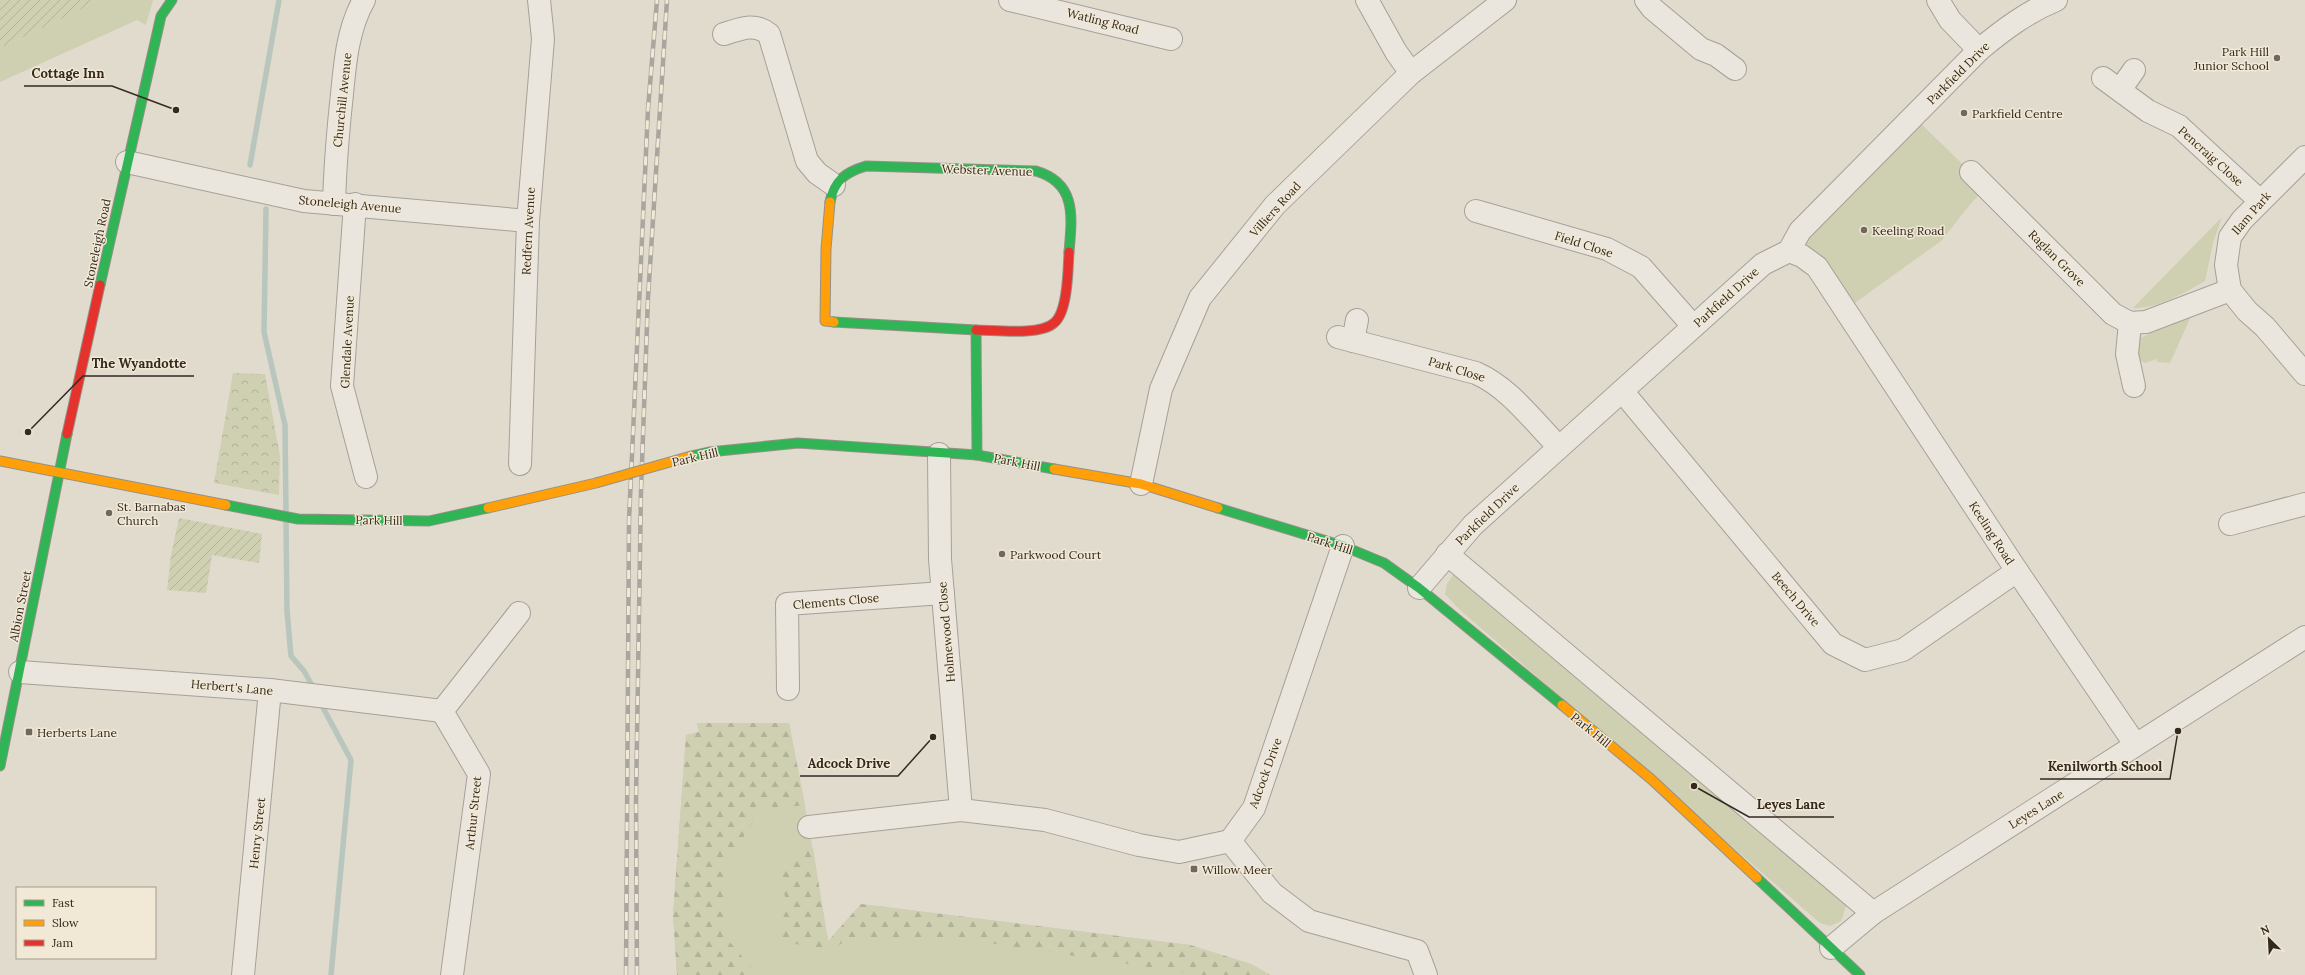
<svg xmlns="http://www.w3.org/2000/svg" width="2305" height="975" font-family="Lora,serif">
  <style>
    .grass { fill: #cfcfb2 }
    .forest { fill: url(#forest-firs) }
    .park { fill: url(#park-crowns) }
    .garden { fill: url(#garden-furrows) }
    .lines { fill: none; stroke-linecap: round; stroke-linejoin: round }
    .stream { stroke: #b8c6bd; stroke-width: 5.5 }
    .street-casing { stroke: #a6a097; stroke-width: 24 }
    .fast-casing { stroke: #969086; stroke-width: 11 }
    .slow-casing { stroke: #969086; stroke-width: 11 }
    .jam-casing { stroke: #969086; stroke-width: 11 }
    .street { stroke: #eae6de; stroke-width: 22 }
    .fast { stroke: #30b455; stroke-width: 9 }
    .slow { stroke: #ff9f0a; stroke-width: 9 }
    .jam { stroke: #e5322d; stroke-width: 9 }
    .rail-casing { stroke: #aaa59e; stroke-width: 4.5 }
    .rail { stroke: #f1e9d5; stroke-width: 3; stroke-dasharray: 9; stroke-linecap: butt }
    .slow-bridge-casing { stroke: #969086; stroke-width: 11; stroke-linecap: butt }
    .slow-bridge { stroke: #ff9f0a; stroke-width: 9 }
    .poi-dot { fill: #71675d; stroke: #f1e9d5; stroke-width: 1.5 }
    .labels { text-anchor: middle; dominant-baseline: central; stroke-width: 3; stroke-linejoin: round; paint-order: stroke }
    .street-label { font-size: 12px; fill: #342920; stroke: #f1e9d5 }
    .poi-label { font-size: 12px; fill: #342920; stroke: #f1e9d5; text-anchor: start }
    .leader { fill: none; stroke: #342920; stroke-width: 1.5 }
    .callout-dot { fill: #342920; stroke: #f1e9d5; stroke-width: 1.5 }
    .callout-label { font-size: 13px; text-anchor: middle; font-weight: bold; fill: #342920; stroke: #f1e9d5; stroke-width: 3; stroke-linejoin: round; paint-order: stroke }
  </style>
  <defs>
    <pattern id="forest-firs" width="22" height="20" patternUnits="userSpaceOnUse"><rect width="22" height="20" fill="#cfcfb2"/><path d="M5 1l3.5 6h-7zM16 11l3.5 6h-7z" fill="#b2b299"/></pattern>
    <pattern id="park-crowns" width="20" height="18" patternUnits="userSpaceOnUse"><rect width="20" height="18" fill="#cfcfb2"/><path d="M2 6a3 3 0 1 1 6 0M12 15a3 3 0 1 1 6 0" fill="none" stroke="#b2b299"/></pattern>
    <pattern id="garden-furrows" width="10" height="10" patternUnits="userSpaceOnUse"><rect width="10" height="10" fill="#cfcfb2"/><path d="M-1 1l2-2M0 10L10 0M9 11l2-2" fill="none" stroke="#b2b299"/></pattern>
  </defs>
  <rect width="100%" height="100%" fill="#e1dbce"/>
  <g class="grass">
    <polygon points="97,0 153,0 146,25 137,20 0,82 0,48 80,10"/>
    <polygon points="1914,117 1987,188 1973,201 1941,241 1845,310 1802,256 1800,231"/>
    <path d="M2222,217L2213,243L2205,281C2184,293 2157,309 2133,308Z"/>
    <polygon points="2192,314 2170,363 2157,362 2157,359 2145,363 2139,360 2135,351 2138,339"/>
    <polygon points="1453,575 1464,577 1847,904 1841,921 1830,926 1820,923 1459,609 1445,594 1447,584"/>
    <polygon points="697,723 789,723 809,827 828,941 861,904 1190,945 1251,964 1270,975 677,975 673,915 686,735 699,732"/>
  </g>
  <g class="forest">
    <polygon points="697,723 789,723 805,805 760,810 725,867 723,934 758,975 677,975 673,915 686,735 699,732"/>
    <polygon points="813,848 828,941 861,904 1190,945 1251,964 1270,975 1201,975 969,940 855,939 840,944 833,951 819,951 804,945 784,943 778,928 788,907 780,879 792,850"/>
  </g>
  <polygon class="park" points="233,373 265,374 280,456 279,495 214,483"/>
  <g class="garden">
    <polygon points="0,0 97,0 80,10 0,48"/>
    <polygon points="179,518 262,534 259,563 212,555 206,593 167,590 171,555"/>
  </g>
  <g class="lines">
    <g class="stream">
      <polyline points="250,165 279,0"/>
      <polyline points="266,209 264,332 285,425 286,513"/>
      <polyline points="286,521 287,611 291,656 304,671 314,689"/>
      <polyline points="320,702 351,760 331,975"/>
    </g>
    <g class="street-casing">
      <g id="street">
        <polyline points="1010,0 1171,39"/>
        <polyline points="1367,0 1396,52 1411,73"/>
        <polyline points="1646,0 1652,8 1701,49 1716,55 1735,69"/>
        <polyline points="1938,0 1950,20 1979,50"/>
        <path d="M724,34C740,29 754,22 769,34L807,161L817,173L834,185"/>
        <polyline points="2103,78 2148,111 2179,126 2259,200"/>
        <polyline points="2120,90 2134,70"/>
        <polyline points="2305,157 2242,220 2230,237 2226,265 2230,290 2247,311 2265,327 2305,374"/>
        <polyline points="127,162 304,201 528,221"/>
        <polyline points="1971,172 2113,314 2130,323 2146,322 2230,290"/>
        <path d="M334,204C335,167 338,131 342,94C345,62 348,28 364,0"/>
        <polyline points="355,204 342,386 366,477"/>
        <polyline points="1476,211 1607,249 1641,267 1693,326"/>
        <polyline points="1789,251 1802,256 1817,267 2017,571 2135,744"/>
        <polyline points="2130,323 2127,354 2134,386"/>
        <path d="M1338,337L1476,373C1510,388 1533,421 1559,447"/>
        <polyline points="1353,341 1357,320"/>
        <polyline points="1622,391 1833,644 1865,660 1903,650 2017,571"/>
        <polyline points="939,454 940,559 961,810"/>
        <polyline points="520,464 528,221 543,39 539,0"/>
        <polyline points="1141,484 1161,389 1200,298 1275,205 1411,73 1505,0"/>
        <polyline points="2230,524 2305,504"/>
        <polyline points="1447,554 1873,913"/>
        <path d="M1419,588L1473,525L1763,264L1789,251L1800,231L1979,50C2003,30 2027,12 2056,0"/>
        <polyline points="20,672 270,690 442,711"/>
        <polyline points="788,689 787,604 943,593"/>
        <polyline points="809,827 961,810 1045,820 1139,845 1179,852 1230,841 1254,808 1343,546"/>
        <polyline points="1230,841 1272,893 1309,921 1417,951 1426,975"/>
        <polyline points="1831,948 1873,913 2305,637"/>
        <polyline points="243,975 270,690"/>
        <polyline points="452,975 479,774 442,711 519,613"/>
      </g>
    </g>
    <g class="fast-casing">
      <g id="fast">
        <path d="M830,202C834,180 846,172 866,166L1036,171C1077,183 1072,217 1069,252"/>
        <polyline points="100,285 161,16 172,0"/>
        <polyline points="834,322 976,330 977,455"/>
        <polyline points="691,456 709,452 798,443 977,455 1054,469"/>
        <polyline points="226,505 298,519 429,521 488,508"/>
        <polyline points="1218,508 1343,546 1384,563 1419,588 1562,705"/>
        <polyline points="0,766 67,434"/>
        <polyline points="1757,878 1860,975"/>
      </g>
    </g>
    <g class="slow-casing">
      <g id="slow">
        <polyline points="830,202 826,249 825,321 834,322"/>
        <polyline points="0,461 226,505"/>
        <polyline points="1054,469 1141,484 1218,508"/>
        <polyline points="488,508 596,483"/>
        <polyline points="1562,705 1651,779 1757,878"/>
      </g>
    </g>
    <g class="jam-casing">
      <g id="jam">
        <path d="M976,330C994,330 1040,336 1054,323C1068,312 1068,269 1069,252"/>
        <polyline points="67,434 100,285"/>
      </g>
    </g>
    <use href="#street" class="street"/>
    <use href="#fast" class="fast"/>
    <use href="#slow" class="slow"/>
    <use href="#jam" class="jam"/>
    <g class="rail-casing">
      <g id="rail">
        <polyline points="626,975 629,520 648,109 657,0"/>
        <polyline points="637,975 636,800 641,491 648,298 667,0"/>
      </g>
    </g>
    <use href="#rail" class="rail"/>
    <g class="slow-bridge-casing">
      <polyline id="slow-bridge" points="596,483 691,456"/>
    </g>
    <use href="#slow-bridge" class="slow-bridge"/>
  </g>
  <g class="poi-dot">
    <circle cx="2277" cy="58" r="4"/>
    <circle cx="1964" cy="113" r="4"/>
    <circle cx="1864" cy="230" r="4"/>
    <circle cx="109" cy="513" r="4"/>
    <circle cx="1002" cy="554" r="4"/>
    <rect x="25" y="728" width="8" height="8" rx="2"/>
    <rect x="1190" y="865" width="8" height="8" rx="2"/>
  </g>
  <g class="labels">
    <g class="street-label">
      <text transform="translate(1103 21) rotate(14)">Watling Road</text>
      <text transform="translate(1958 73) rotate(-45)">Parkfield Drive</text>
      <text transform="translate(342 100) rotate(-84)">Churchill Avenue</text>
      <text transform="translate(2211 156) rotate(42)">Pencraig Close</text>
      <text transform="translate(987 170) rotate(2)">Webster Avenue</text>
      <text transform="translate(350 204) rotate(5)">Stoneleigh Avenue</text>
      <text transform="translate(1275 209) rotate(-48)">Villiers Road</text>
      <text transform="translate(2251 213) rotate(-49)">Ilam Park</text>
      <text transform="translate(528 231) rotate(-87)">Redfern Avenue</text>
      <text transform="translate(97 243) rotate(-78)">Stoneleigh Road</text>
      <text transform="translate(1584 244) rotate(18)">Field Close</text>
      <text transform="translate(2057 258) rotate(45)">Raglan Grove</text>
      <text transform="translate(1726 297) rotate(-42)">Parkfield Drive</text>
      <text transform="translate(347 342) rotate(-87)">Glendale Avenue</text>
      <text transform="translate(1457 369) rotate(17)">Park Close</text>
      <text transform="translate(695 457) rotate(-13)">Park Hill</text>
      <text transform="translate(1017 462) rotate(11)">Park Hill</text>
      <text transform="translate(1487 514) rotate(-44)">Parkfield Drive</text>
      <text transform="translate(379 520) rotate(1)">Park Hill</text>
      <text transform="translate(1992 533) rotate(57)">Keeling Road</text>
      <text transform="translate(1330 543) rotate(18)">Park Hill</text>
      <text transform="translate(1796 599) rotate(50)">Beech Drive</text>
      <text transform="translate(836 601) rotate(-5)">Clements Close</text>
      <text transform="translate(20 606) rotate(-79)">Albion Street</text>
      <text transform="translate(946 632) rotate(-95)">Holmewood Close</text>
      <text transform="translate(232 687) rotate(5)">Herbert's Lane</text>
      <text transform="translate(1591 730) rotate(39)">Park Hill</text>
      <text transform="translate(1265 773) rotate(-70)">Adcock Drive</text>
      <text transform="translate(2036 809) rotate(-32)">Leyes Lane</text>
      <text transform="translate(473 813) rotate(-84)">Arthur Street</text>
      <text transform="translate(257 833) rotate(-84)">Henry Street</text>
    </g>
    <g class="poi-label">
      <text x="2269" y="51" text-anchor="end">Park Hill<tspan x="2269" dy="14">Junior School</tspan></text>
      <text x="1972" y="113">Parkfield Centre</text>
      <text x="1872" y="230">Keeling Road</text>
      <text x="117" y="506">St. Barnabas<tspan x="117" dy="14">Church</tspan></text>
      <text x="1010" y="554">Parkwood Court</text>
      <text x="37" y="732">Herberts Lane</text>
      <text x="1202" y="869">Willow Meer</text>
    </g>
  </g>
  <path class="leader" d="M176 110L112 86H24M28 432L83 376H194M933 737L898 776H800M2178 731L2170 779H2040M1694 786L1749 817H1834"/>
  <g class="callout-dot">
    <circle cx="176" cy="110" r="4"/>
    <circle cx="28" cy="432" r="4"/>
    <circle cx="933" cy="737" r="4"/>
    <circle cx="2178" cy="731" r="4"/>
    <circle cx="1694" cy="786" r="4"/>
  </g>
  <g class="callout-label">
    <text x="68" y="78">Cottage Inn</text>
    <text x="139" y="368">The Wyandotte</text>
    <text x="849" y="768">Adcock Drive</text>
    <text x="2105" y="771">Kenilworth School</text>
    <text x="1791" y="809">Leyes Lane</text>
  </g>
  <rect x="16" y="887" width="140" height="72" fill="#f1e9d5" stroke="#a59c8d"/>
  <rect x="24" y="900" width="20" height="6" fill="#30b455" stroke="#a59c8d"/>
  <text x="52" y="907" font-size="12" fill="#342920">Fast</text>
  <rect x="24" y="920" width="20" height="6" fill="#ff9f0a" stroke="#a59c8d"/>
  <text x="52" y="927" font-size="12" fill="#342920">Slow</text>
  <rect x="24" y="940" width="20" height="6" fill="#e5322d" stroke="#a59c8d"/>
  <text x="52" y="947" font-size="12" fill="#342920">Jam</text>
  <g transform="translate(2269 939) rotate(336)" stroke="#f1e9d5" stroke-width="3" paint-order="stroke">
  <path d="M0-3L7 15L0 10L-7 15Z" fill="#342920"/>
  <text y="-6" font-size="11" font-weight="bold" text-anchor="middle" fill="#342920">N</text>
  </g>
</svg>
